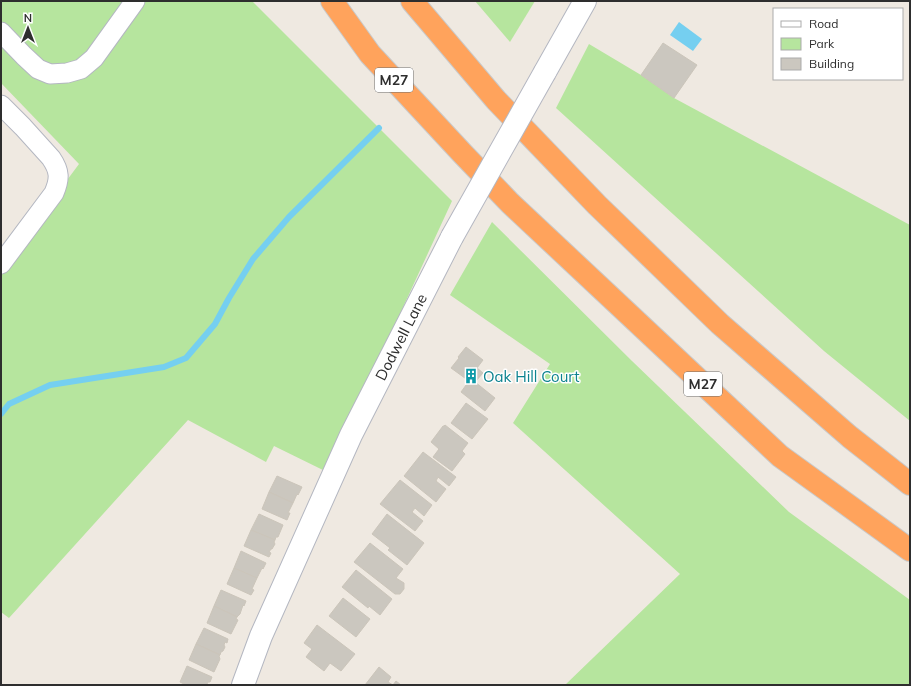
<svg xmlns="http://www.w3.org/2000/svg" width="911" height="686" font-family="Mulish,sans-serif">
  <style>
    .green { fill: #b6e59e }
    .water { fill: #75cff0 }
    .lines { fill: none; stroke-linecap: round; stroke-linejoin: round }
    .stream { stroke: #75cff0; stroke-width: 6 }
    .building { fill: #cbc7bf; stroke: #cbc5ba }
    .street-casing { stroke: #b4b7c1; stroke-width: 21 }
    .secondary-casing { stroke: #b4b7c1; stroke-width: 24 }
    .highway-casing { stroke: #c9c9c9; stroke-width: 24 }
    .street { stroke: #fff; stroke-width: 19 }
    .secondary { stroke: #fff; stroke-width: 22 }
    .highway { stroke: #ffa35c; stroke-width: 22 }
    .secondary-bridge-casing { stroke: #b4b7c1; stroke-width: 24; stroke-linecap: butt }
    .secondary-bridge { stroke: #fff; stroke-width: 22 }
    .labels { text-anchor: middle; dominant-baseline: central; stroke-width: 3; stroke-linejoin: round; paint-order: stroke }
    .shield { fill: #fff; stroke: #6d6d6d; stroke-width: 1 }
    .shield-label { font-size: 14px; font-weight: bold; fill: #2e2e2e }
    .street-label { font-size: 15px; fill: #2e2e2e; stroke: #fff }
    .culture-label { font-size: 15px; fill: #0d838f; stroke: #fff; text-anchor: start }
  </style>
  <rect width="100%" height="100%" fill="#efe9e1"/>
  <g class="green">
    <polygon points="1,1 252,1 452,201 327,472 274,446 266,462 188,420 9,618 1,612 1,269 79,164 1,83"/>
    <polygon points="475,1 535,1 510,42"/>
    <polygon points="589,44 641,75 674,98 910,225 910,421 824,351 556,108"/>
    <polygon points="492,222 632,361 789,512 910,600 910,685 565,685 680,574 513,423 550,364 450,295"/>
  </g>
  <polygon class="water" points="679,22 702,39 693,51 670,35"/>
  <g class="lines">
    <polyline class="stream" points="1,414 9,404 50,385 164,367 186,358 215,324 229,298 253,259 289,217 379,128"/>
  </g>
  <g class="building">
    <polygon points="663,43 697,65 674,98 641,75"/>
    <polygon points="466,347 483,360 477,368 483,373 475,382 495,398 485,411 461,392 469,381 451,368 459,358 458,357"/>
    <polygon points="466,403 488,419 472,439 451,423"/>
    <polygon points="445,425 468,443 462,451 465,454 452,471 433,457 439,449 431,442 443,426 444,426"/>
    <polygon points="423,452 456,477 449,486 438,477 436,481 446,489 436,502 404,476"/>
    <polygon points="277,476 302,487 298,495 297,494 293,503 269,492"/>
    <polygon points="400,480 432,505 424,516 415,508 412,512 423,521 415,531 380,504"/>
    <polygon points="269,492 293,503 288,513 290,513 287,520 262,509"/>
    <polygon points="259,514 283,525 278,537 276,537 275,540 251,530"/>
    <polygon points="387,514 424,543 407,565 388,550 390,548 372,534"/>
    <polygon points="251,530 275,540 274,542 275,544 272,549 271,549 269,552 271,553 269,557 244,546"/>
    <polygon points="370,543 403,569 396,578 404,583 404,589 400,594 395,594 354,562"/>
    <polygon points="241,551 266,563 263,569 262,568 257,578 234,568"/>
    <polygon points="234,568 257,578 252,589 254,590 251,595 227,584"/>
    <polygon points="356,570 392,599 380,615 369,606 368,608 342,587"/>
    <polygon points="221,590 246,601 244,606 243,605 240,614 237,617 214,606"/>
    <polygon points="343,598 370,619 356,637 329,616"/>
    <polygon points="214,606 237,617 236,619 238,620 231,634 207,623"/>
    <polygon points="317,625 355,654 341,671 330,663 324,671 306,657 312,649 304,643"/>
    <polygon points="204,628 228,639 227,643 225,642 224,645 225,647 223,651 221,652 220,655 196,644"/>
    <polygon points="196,644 220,655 219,656 220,659 214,672 189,660"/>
    <polygon points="187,666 212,677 210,682 208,682 207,684 207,685 186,685 180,682"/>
    <polygon points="379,667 391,677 388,682 393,685 396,681 401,685 365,685"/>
  </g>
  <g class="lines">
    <g class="street-casing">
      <g id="street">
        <polyline points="1,32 24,56 38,69 50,74 67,73 81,69 94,58 135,1"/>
        <path d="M1,105L23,127L51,158C60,171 60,179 54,193L1,264"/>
      </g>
    </g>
    <g class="secondary-casing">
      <g id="secondary">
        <polyline points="545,72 585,1"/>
        <polyline points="243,685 261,636 351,435 452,237"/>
      </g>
    </g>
    <g class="highway-casing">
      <g id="highway">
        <polyline points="332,1 370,54 462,153 510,203 780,456 910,550"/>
        <polyline points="412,1 496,100 597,205 720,324 850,437 910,484"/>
      </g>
    </g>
    <use href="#street" class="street"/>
    <use href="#secondary" class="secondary"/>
    <use href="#highway" class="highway"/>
    <g class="secondary-bridge-casing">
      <polyline id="secondary-bridge" points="452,237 545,72"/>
    </g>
    <use href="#secondary-bridge" class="secondary-bridge"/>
  </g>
  <defs>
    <g id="building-bare" transform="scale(1.2)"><path d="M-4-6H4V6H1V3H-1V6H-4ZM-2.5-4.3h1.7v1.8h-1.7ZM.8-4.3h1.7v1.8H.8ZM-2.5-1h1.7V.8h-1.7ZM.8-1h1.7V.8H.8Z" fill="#0f9aa8" stroke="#fff" stroke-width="2.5" paint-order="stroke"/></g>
  </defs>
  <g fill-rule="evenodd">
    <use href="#building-bare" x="471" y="376"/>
  </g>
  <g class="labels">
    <g class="shield">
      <rect x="375" y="68" width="38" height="24" rx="3"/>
      <rect x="684" y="372" width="38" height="24" rx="3"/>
    </g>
    <g class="shield-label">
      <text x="394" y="80">M27</text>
      <text x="703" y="384">M27</text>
    </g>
    <g class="street-label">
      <text transform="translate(401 337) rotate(-63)">Dodwell Lane</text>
    </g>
    <g class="culture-label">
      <text x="483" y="376">Oak Hill Court</text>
    </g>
  </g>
  <rect width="911" height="686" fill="none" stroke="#2e2e2e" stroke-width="4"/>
  <rect x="773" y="8" width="130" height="72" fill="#ffffff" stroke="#ababab"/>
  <rect x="781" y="21" width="20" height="6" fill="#ffffff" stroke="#ababab"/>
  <text x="809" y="28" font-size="12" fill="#2e2e2e">Road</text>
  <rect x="781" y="38" width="20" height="12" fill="#b6e59e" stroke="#ababab"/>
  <text x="809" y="48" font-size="12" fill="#2e2e2e">Park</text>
  <rect x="781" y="58" width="20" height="12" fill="#cbc7bf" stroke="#ababab"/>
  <text x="809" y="68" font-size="12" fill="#2e2e2e">Building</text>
  <g transform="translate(28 28)" stroke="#ffffff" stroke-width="3" paint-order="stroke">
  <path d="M0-3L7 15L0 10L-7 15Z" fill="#2e2e2e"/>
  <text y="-6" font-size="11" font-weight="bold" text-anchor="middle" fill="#2e2e2e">N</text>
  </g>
</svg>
